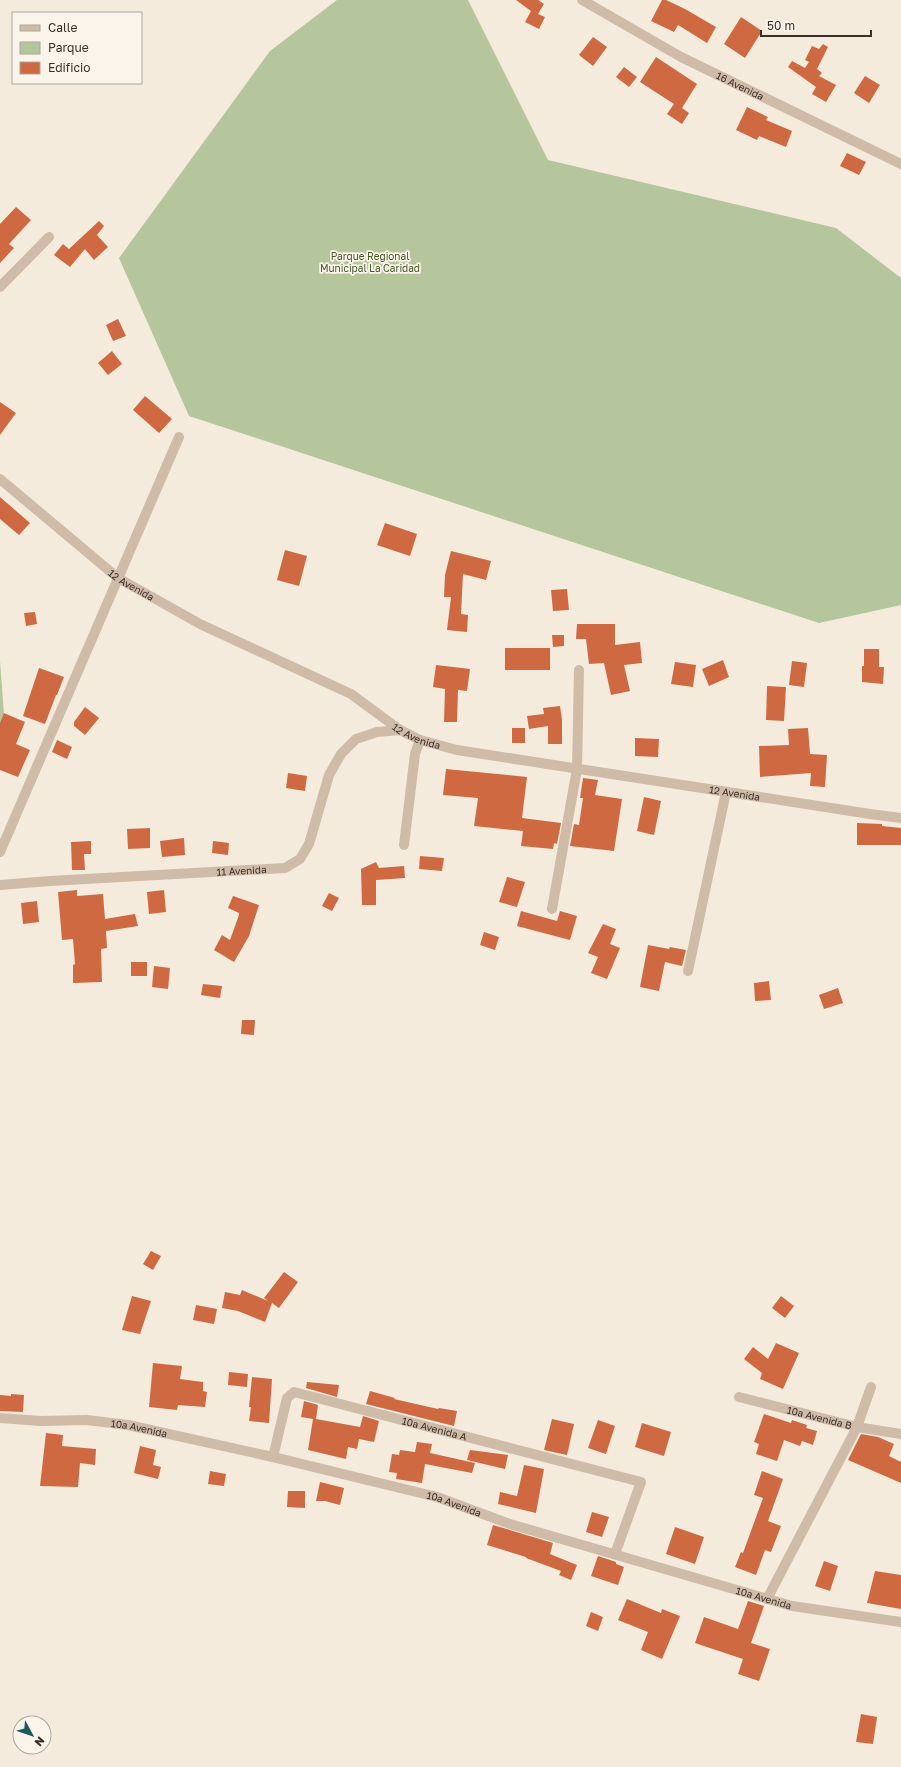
<svg xmlns="http://www.w3.org/2000/svg" width="901" height="1767" font-family="'Golos Text',sans-serif">
  <style>
    .green { fill: #b5c59c }
    .building { fill: #cf6941 }
    .lines { fill: none; stroke-linecap: round; stroke-linejoin: round }
    .minor { stroke: #cebba8; stroke-width: 10 }
    .labels { text-anchor: middle; dominant-baseline: central; stroke-width: 3.5; stroke-linejoin: round; paint-order: stroke }
    .street-label { font-size: 10px; fill: #3a2f29; stroke: #fbf4eb }
    .park-label { font-size: 10px; fill: #475a2a; stroke: #fbf4eb }
  </style>
  <rect width="100%" height="100%" fill="#f4ebdd"/>
  <g class="green">
    <polygon points="337,0 468,0 548,160 836,228 901,278 901,605 819,623 189,416 119,258 270,51"/>
    <polygon points="0,661 6,742 0,747"/>
  </g>
  <g class="building">
    <polygon points="516,0 538,0 544,4 538,14 545,17 539,29 525,22 531,11"/>
    <polygon points="662,0 666,0 685,9 716,27 707,43 678,25 674,32 651,21"/>
    <polygon points="741,17 762,31 745,58 724,44"/>
    <polygon points="593,37 607,47 593,66 579,55"/>
    <polygon points="823,44 828,47 817,69 822,73 819,76 836,85 826,102 812,94 816,87 788,67 792,61 805,68 809,62 805,60 812,46 819,49"/>
    <polygon points="656,57 697,84 682,108 689,113 682,124 667,114 674,104 640,82"/>
    <polygon points="624,67 637,77 629,87 616,77"/>
    <polygon points="865,76 880,85 869,103 854,93"/>
    <polygon points="747,107 768,117 766,120 792,131 786,147 759,136 757,140 736,130"/>
    <polygon points="847,153 866,162 859,175 840,166"/>
    <polygon points="16,207 31,220 9,244 14,248 0,263 0,224"/>
    <polygon points="99,221 104,226 97,235 108,247 94,260 85,249 70,267 54,255 63,244 69,249"/>
    <polygon points="118,319 126,336 113,341 106,325"/>
    <polygon points="112,351 122,364 108,375 98,363"/>
    <polygon points="145,396 172,419 159,433 133,410"/>
    <polygon points="0,402 16,413 0,435"/>
    <polygon points="0,497 30,523 19,535 0,519"/>
    <polygon points="385,523 417,534 410,556 377,545"/>
    <polygon points="285,550 307,556 299,586 277,580"/>
    <polygon points="451,551 491,561 486,580 463,574 461,614 468,615 467,632 447,630 451,597 444,597 445,575"/>
    <polygon points="567,589 569,610 553,611 551,590"/>
    <polygon points="35,612 37,624 26,626 24,613"/>
    <polygon points="577,624 615,624 615,645 640,642 642,663 624,665 630,691 611,695 604,663 589,664 586,639 576,639"/>
    <polygon points="552,635 564,635 564,646 553,647"/>
    <rect x="505" y="648" width="45" height="22"/>
    <polygon points="864,649 879,649 879,667 884,667 883,684 862,682 862,666 864,666"/>
    <polygon points="723,660 729,677 709,686 702,669"/>
    <polygon points="792,661 807,663 804,687 789,685"/>
    <polygon points="675,662 696,665 693,687 671,684"/>
    <polygon points="436,665 470,669 467,691 458,690 457,722 444,722 445,689 433,687"/>
    <polygon points="39,668 64,677 57,695 56,695 45,724 23,716"/>
    <polygon points="767,686 786,687 784,721 766,720"/>
    <polygon points="560,706 562,720 562,744 548,744 548,726 529,729 527,716 544,714 543,708"/>
    <polygon points="85,707 99,718 85,735 74,726 74,722"/>
    <polygon points="4,713 25,722 16,744 30,750 18,777 0,770 0,723"/>
    <rect x="512" y="728" width="13" height="15"/>
    <polygon points="808,728 810,754 827,755 825,787 810,786 811,773 760,777 759,746 789,745 788,729"/>
    <polygon points="635,738 659,739 658,757 635,756"/>
    <polygon points="57,740 72,747 67,759 52,752"/>
    <polygon points="446,769 527,777 522,818 561,823 557,844 554,843 553,849 521,846 523,831 474,826 478,798 443,795"/>
    <polygon points="288,773 307,776 305,791 286,788"/>
    <polygon points="583,778 598,780 595,795 622,799 614,851 570,846 574,824 579,825 583,798 580,798"/>
    <polygon points="644,797 661,801 654,835 637,831"/>
    <polygon points="857,823 882,824 882,826 901,828 901,845 857,845"/>
    <polygon points="150,828 150,848 128,849 127,829"/>
    <polygon points="184,838 185,855 162,857 160,841"/>
    <polygon points="91,841 91,854 84,854 85,870 72,870 71,842"/>
    <polygon points="213,841 229,843 228,855 212,853"/>
    <polygon points="420,856 444,858 442,871 419,869"/>
    <polygon points="376,862 379,868 404,866 405,878 376,880 376,905 362,905 361,869"/>
    <polygon points="507,877 525,882 517,907 499,902"/>
    <polygon points="77,890 77,896 103,894 105,919 135,914 138,926 106,931 107,948 101,949 102,982 73,983 73,965 75,964 73,939 62,940 58,892"/>
    <polygon points="164,890 166,912 149,914 147,892"/>
    <polygon points="329,893 339,898 332,911 322,906"/>
    <polygon points="233,896 259,905 249,936 234,962 214,950 222,935 230,940 239,915 239,913 228,908"/>
    <polygon points="37,901 39,922 23,924 21,903"/>
    <polygon points="521,911 557,921 560,911 577,916 570,940 517,926"/>
    <polygon points="603,924 616,929 610,944 620,948 607,979 591,973 598,957 588,953"/>
    <polygon points="484,932 499,937 495,950 480,945"/>
    <polygon points="648,945 669,949 670,947 686,950 682,966 665,962 659,991 640,987"/>
    <rect x="131" y="962" width="16" height="14"/>
    <polygon points="154,966 170,968 168,989 152,987"/>
    <polygon points="769,981 771,1000 755,1001 754,983"/>
    <polygon points="203,984 222,986 220,998 201,995"/>
    <polygon points="838,988 843,1003 824,1009 819,995"/>
    <polygon points="242,1020 255,1020 254,1035 241,1034"/>
    <polygon points="151,1251 161,1256 153,1270 143,1264"/>
    <polygon points="284,1272 298,1282 279,1308 272,1303 265,1322 238,1311 222,1308 225,1292 240,1295 242,1290 268,1301 264,1298"/>
    <polygon points="132,1296 151,1301 140,1334 122,1330"/>
    <polygon points="781,1296 794,1306 785,1318 772,1308"/>
    <polygon points="196,1305 217,1309 214,1324 193,1320"/>
    <polygon points="776,1343 799,1353 783,1389 760,1379 762,1373 744,1359 753,1347 768,1359"/>
    <polygon points="153,1363 182,1366 180,1379 203,1382 203,1391 207,1392 205,1407 178,1405 177,1410 149,1407"/>
    <polygon points="229,1372 248,1374 247,1387 228,1385"/>
    <polygon points="252,1377 272,1379 269,1423 249,1421 251,1407 249,1407"/>
    <polygon points="307,1382 339,1385 337,1397 306,1388"/>
    <polygon points="370,1391 395,1398 394,1399 438,1409 439,1408 457,1411 454,1426 366,1404"/>
    <polygon points="11,1394 24,1395 23,1412 0,1411 0,1395 11,1396"/>
    <polygon points="304,1401 318,1405 316,1419 360,1427 363,1416 379,1421 374,1442 359,1439 357,1449 348,1447 346,1459 308,1450 313,1419 301,1417"/>
    <polygon points="764,1414 791,1423 792,1420 807,1425 806,1428 817,1431 813,1445 802,1441 800,1446 784,1440 777,1461 756,1454 759,1444 754,1442"/>
    <polygon points="552,1419 574,1424 567,1455 544,1450"/>
    <polygon points="598,1420 615,1426 606,1454 588,1448"/>
    <polygon points="642,1423 671,1432 664,1456 635,1447"/>
    <polygon points="46,1433 63,1435 62,1446 96,1449 95,1465 80,1463 78,1487 40,1486"/>
    <polygon points="861,1434 878,1437 894,1444 889,1456 901,1462 901,1483 848,1460"/>
    <polygon points="417,1442 432,1444 430,1453 475,1463 472,1473 425,1464 422,1483 396,1479 397,1473 389,1472 392,1454 399,1455 400,1450 415,1452"/>
    <polygon points="140,1446 156,1450 153,1465 161,1467 158,1479 134,1473"/>
    <polygon points="470,1450 508,1455 505,1469 467,1460"/>
    <polygon points="524,1465 544,1469 536,1513 498,1504 500,1492 517,1496"/>
    <polygon points="210,1471 226,1474 224,1486 208,1484"/>
    <polygon points="762,1471 783,1479 768,1521 781,1526 771,1552 765,1550 756,1575 735,1567 741,1552 743,1553 763,1498 754,1495"/>
    <polygon points="320,1482 344,1488 340,1505 325,1501 316,1501"/>
    <polygon points="288,1491 305,1491 305,1508 287,1507"/>
    <polygon points="592,1512 609,1517 602,1537 586,1532"/>
    <polygon points="493,1525 553,1543 550,1554 577,1565 571,1580 559,1575 561,1571 526,1558 526,1557 487,1545"/>
    <polygon points="675,1527 704,1537 695,1564 666,1554"/>
    <polygon points="598,1556 616,1562 616,1564 624,1567 618,1585 591,1576"/>
    <polygon points="824,1561 838,1566 830,1591 815,1586"/>
    <polygon points="875,1571 901,1575 901,1609 867,1603"/>
    <polygon points="627,1599 661,1613 662,1609 680,1616 662,1659 641,1650 648,1632 618,1620"/>
    <polygon points="748,1601 764,1606 751,1643 770,1649 759,1681 738,1674 743,1659 695,1643 704,1617 738,1629"/>
    <polygon points="591,1612 603,1617 598,1631 586,1626"/>
    <polygon points="861,1714 877,1717 873,1744 856,1742"/>
  </g>
  <g class="lines">
    <g class="minor">
      <path id="s1" d="M582,0L681,57L901,164"/>
      <polyline points="0,287 49,237"/>
      <path id="s2" d="M0,479L118,578L200,624L351,694L400,730L420,740L457,750L870,814L901,818"/>
      <polyline points="404,845 415,754 420,740"/>
      <polyline points="0,852 179,437"/>
      <path id="s3" d="M0,885L50,881L285,868L300,859L309,844L329,775L341,754L356,739L377,732L400,730"/>
      <polyline points="552,909 577,769 579,670"/>
      <polyline points="688,971 726,792"/>
      <path id="s4" d="M739,1397L857,1427L901,1434"/>
      <path id="s5" d="M0,1418L41,1421L87,1420L128,1425L273,1457L437,1497L510,1524L792,1606L901,1622"/>
      <path id="s6" d="M273,1457L287,1398L294,1392L641,1482L615,1554"/>
      <polyline points="767,1599 857,1427 871,1387"/>
    </g>
  </g>
  <g class="labels">
    <g class="street-label">
      <text stroke="none"><textPath href="#s1" startOffset="180">16 Avenida</textPath></text>
      <text stroke="none"><textPath href="#s2" startOffset="169">12 Avenida</textPath></text>
      <text stroke="none"><textPath href="#s2" startOffset="493">12 Avenida</textPath></text>
      <text stroke="none"><textPath href="#s2" startOffset="817">12 Avenida</textPath></text>
      <text stroke="none"><textPath href="#s3" startOffset="242">11 Avenida</textPath></text>
      <text stroke="none"><textPath href="#s4" startOffset="83">10a Avenida B</textPath></text>
      <text stroke="none"><textPath href="#s6" startOffset="215">10a Avenida A</textPath></text>
      <text stroke="none"><textPath href="#s5" startOffset="140">10a Avenida</textPath></text>
      <text stroke="none"><textPath href="#s5" startOffset="464">10a Avenida</textPath></text>
      <text stroke="none"><textPath href="#s5" startOffset="788">10a Avenida</textPath></text>
    </g>
    <g class="park-label">
      <text x="370" y="256">Parque Regional<tspan x="370" dy="12">Municipal La Caridad</tspan></text>
    </g>
  </g>
  <rect x="12" y="12" width="130" height="72" fill="#fbf4eb" stroke="#aea59d"/>
  <rect x="20" y="25" width="20" height="6" fill="#cebba8" stroke="#aea59d"/>
  <text x="48" y="32" font-size="12" fill="#3a2f29">Calle</text>
  <rect x="20" y="42" width="20" height="12" fill="#b5c59c" stroke="#aea59d"/>
  <text x="48" y="52" font-size="12" fill="#3a2f29">Parque</text>
  <rect x="20" y="62" width="20" height="12" fill="#cf6941" stroke="#aea59d"/>
  <text x="48" y="72" font-size="12" fill="#3a2f29">Edificio</text>
  <g transform="translate(32 1735) rotate(130)"><circle r="19" fill="#fbf4eb" stroke="#aea59d"/>
  <path d="M0-3L7 15L0 10L-7 15Z" fill="#1b585f"/>
  <text y="-6" font-size="11" font-weight="bold" text-anchor="middle" fill="#3a2f29">N</text>
  </g>
  <path d="M761 30v6h110v-6" fill="none" stroke="#3a2f29" stroke-width="2"/>
  <text x="767" y="30" font-size="12" fill="#3a2f29" stroke="#fbf4eb" stroke-width="3" paint-order="stroke">50 m</text>
</svg>
